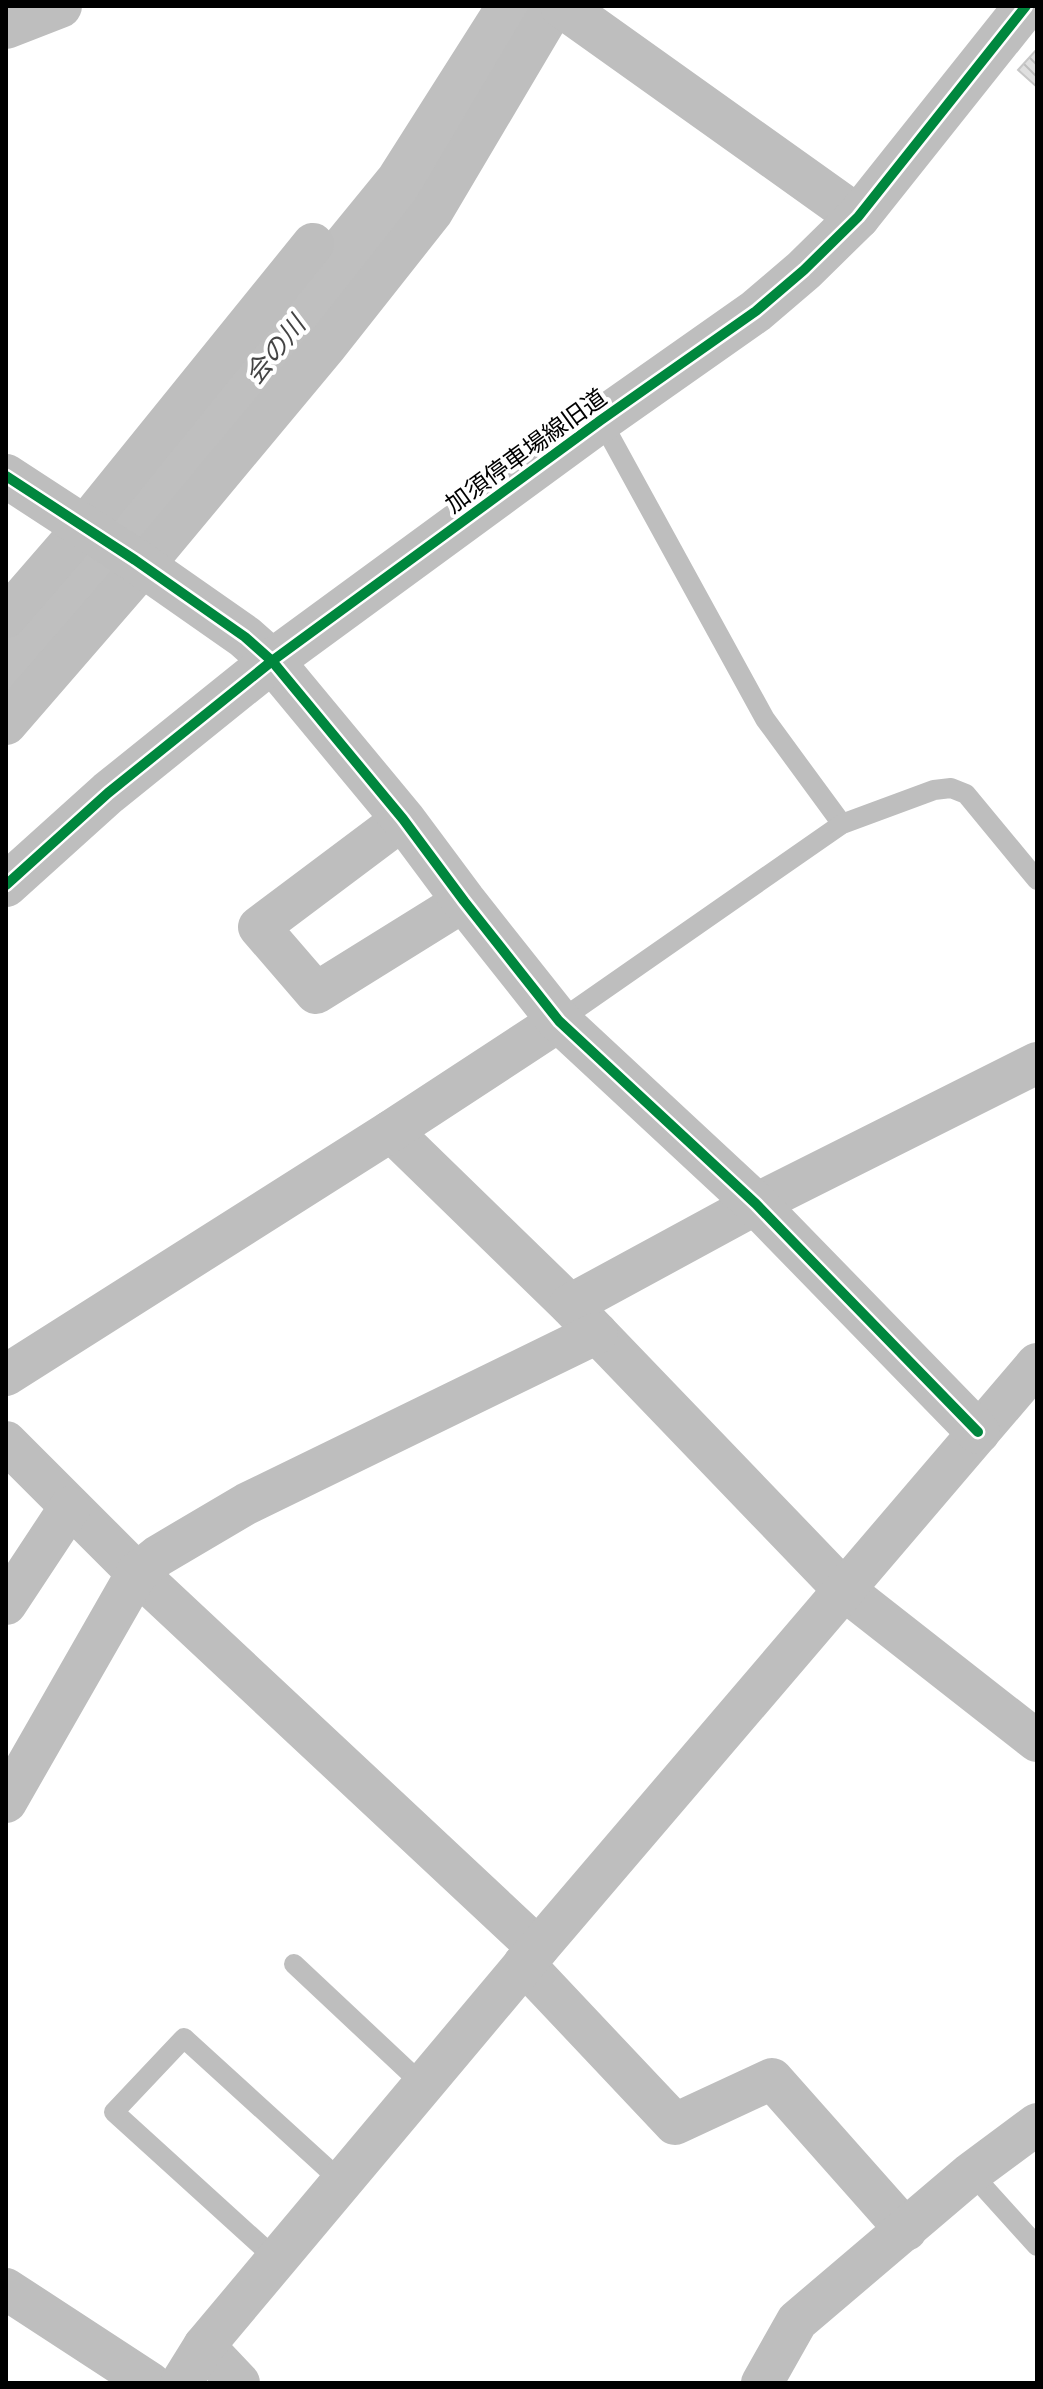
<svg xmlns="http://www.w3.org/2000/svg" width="1043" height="2389" font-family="'Work Sans','Noto Sans JP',sans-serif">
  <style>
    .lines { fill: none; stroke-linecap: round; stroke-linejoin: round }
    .river { stroke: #bfbfbf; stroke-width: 68 }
    .building { fill: url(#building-back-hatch); stroke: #c7c7c7; stroke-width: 2 }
    .service { stroke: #bebebe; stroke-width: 20 }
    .minor { stroke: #bebebe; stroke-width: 42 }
    .tertiary { stroke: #bebebe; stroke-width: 44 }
    .cycleway-casing { stroke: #fff; stroke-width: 15 }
    .cycleway { stroke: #00873e; stroke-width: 10 }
    .labels { text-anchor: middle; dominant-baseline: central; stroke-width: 8; stroke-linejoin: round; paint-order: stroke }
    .street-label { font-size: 24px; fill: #000; stroke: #fff }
    .water-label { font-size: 26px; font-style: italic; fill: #444; stroke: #fff }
  </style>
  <defs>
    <pattern id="building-back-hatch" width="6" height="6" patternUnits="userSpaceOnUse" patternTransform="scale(2)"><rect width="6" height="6" fill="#dfdfdf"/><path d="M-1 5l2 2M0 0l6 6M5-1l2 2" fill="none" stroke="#bebebe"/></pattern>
  </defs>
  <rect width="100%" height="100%" fill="#fff"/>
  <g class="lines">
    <polyline class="river" points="6,679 408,187 523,6"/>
  </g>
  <polygon class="building" points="1037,49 1037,87 1018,70"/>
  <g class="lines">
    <g class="service">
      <polyline points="601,420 765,719 842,824"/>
      <polyline points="559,1021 842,824 934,790 951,788 966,794 1037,880"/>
      <polyline points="294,1964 423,2085"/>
      <polyline points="971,2173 1037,2246"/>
      <polyline points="277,2260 114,2112 184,2038 342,2182"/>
    </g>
    <g class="minor">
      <polyline points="6,617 84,527 313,244"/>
      <polyline points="6,724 143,566 327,345 432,212 554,6"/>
      <polyline points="403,819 259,927 316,993 464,901"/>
      <polyline points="391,1131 570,1305 843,1589 1037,1741"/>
      <polyline points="570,1305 756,1204 1037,1063"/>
      <polyline points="6,1375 391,1131 559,1021"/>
      <polyline points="6,1442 137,1573 538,1948"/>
      <polyline points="6,1604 70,1507"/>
      <polyline points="6,1802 137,1573 158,1556 246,1504 597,1333"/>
      <polyline points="524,1964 675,2124 772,2079 906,2230"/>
      <polyline points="6,2289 150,2383"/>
      <polyline points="204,2346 239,2383"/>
      <polyline points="181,2383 204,2346 538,1948 1037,1364"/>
      <polyline points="762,2383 797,2321 971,2173 1037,2124"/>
    </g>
    <g class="tertiary">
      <polyline points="562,6 858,217"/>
      <polyline points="6,27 60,6"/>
      <polyline points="6,476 135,560 245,637 272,661 403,819 464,901 559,1021 756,1204 978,1432"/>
      <polyline points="6,885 108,793 272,661 601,420 756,311 804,270 858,217 1026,6"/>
    </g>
    <g class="cycleway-casing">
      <g id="cycleway">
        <polyline points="6,476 135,560 245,637 272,661 403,819 464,901 559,1021 756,1204 978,1432"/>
        <polyline points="6,885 108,793 272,661 601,420 756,311 804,270 858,217 1026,6"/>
      </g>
    </g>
    <use href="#cycleway" class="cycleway"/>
  </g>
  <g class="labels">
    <g class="street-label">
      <text transform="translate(526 451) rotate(-36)">加須停車場線旧道</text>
    </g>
    <g class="water-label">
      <text transform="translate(275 350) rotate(-51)">会の川</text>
    </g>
  </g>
  <rect width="1043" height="2389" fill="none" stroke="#000000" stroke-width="16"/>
</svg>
